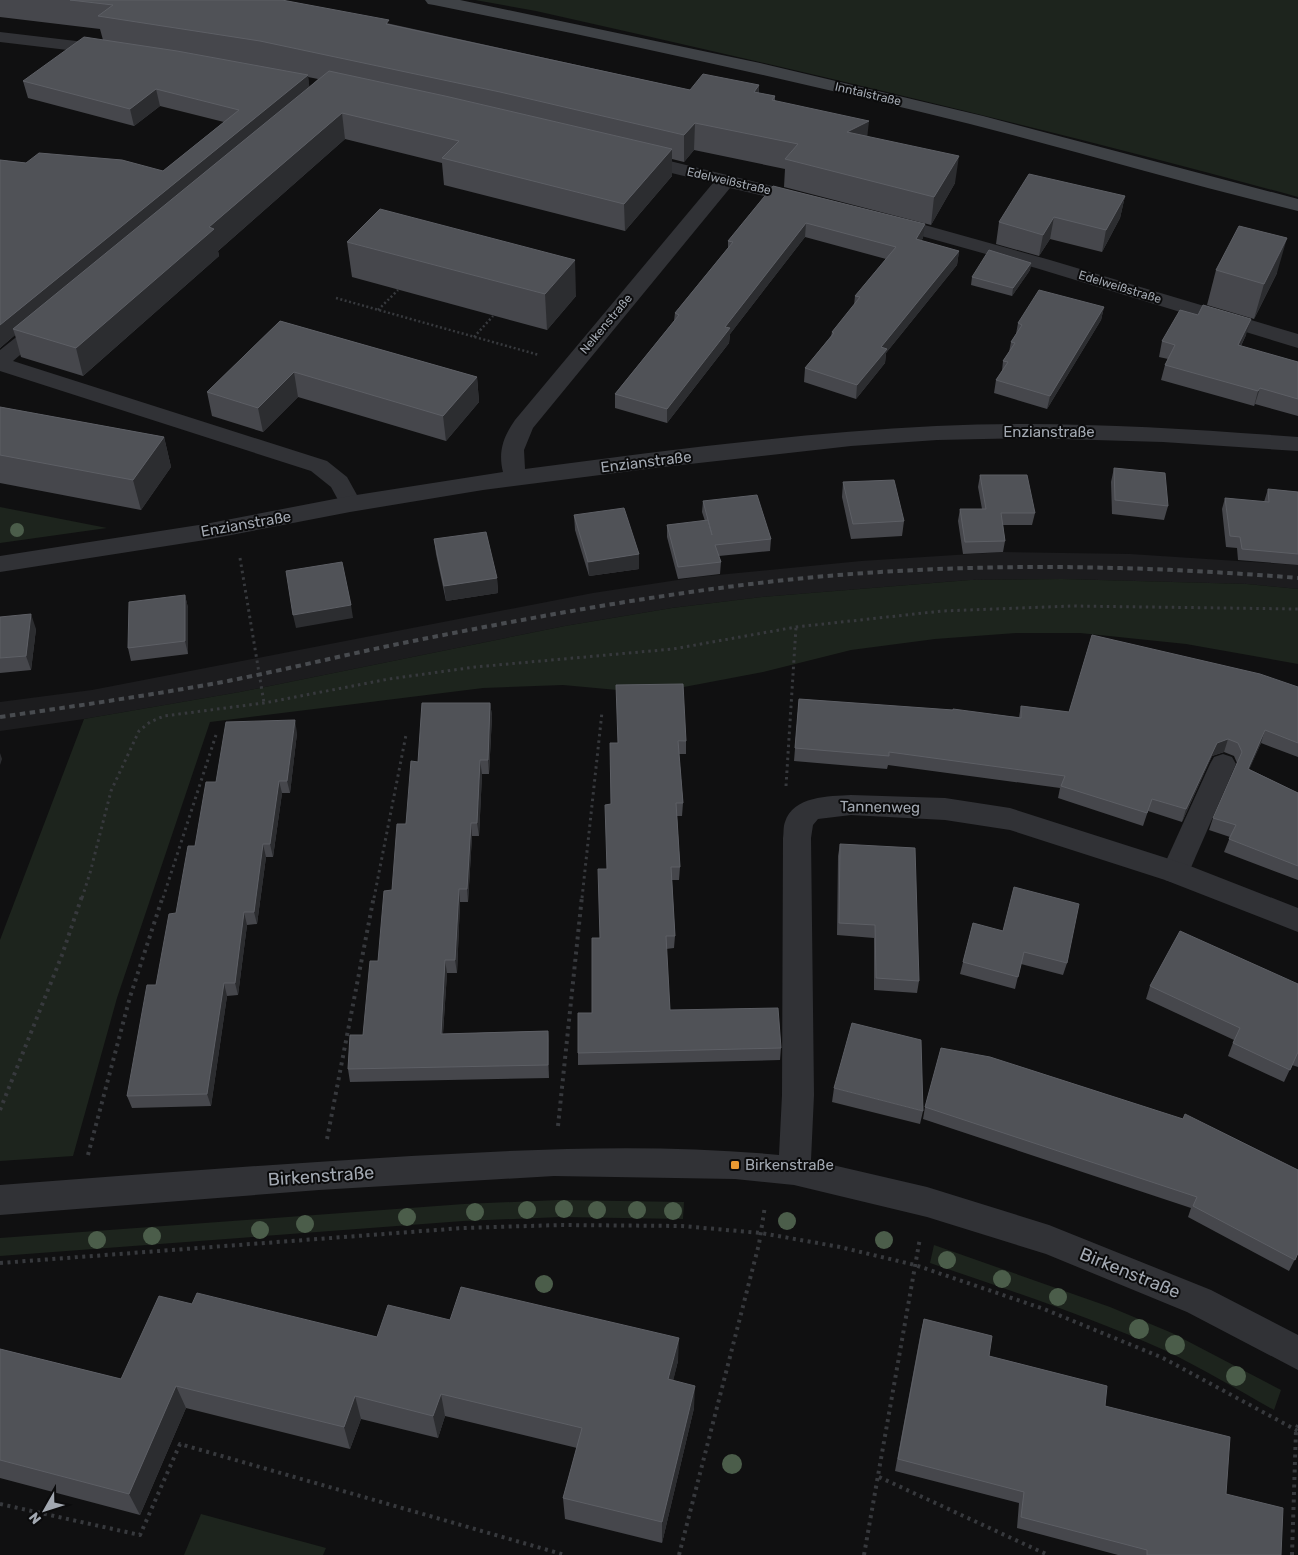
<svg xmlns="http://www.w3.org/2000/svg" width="1298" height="1555" font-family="Rubik,sans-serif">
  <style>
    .built { fill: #1c1c1e }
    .green { fill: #1d241d }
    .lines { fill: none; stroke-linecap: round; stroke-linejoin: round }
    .path-far2 { stroke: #37393d; stroke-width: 2.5; stroke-dasharray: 2 2.5; stroke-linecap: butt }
    .path-far1 { stroke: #37393d; stroke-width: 3; stroke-dasharray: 2.5 4; stroke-linecap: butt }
    .path { stroke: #37393d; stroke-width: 4; stroke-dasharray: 3 4.5; stroke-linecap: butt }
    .lane { fill: #313236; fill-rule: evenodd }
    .street { fill: #313236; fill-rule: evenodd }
    .secondary { fill: #3f4246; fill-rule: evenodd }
    .rail { stroke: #484b4f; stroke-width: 4; stroke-dasharray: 5.5 4.5; stroke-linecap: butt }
    .tree { fill: #4b5d4a }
    .wall { fill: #46474c; fill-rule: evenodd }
    .shaded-wall { fill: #2c2d30 }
    .building { fill: #505257; stroke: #5d5f65 }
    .poi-dot { fill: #e89832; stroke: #0b0b0c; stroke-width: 2 }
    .labels { text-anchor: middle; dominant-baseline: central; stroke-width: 4; stroke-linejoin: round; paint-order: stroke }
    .far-street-label { font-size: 12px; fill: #a2a8b1; stroke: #0b0b0c }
    .street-label { font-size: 15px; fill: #a2a8b1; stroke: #0b0b0c }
    .poi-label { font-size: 15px; fill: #a2a8b1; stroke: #0b0b0c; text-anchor: start }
    .near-street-label { font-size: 18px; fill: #a2a8b1; stroke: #0b0b0c }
  </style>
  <rect width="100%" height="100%" fill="#101011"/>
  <polygon class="built" points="1003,552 1130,554 1298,565 1298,589 1247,584 1062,579 970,580 762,597 672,608 565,626 240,692 84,719 0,731 0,702 92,690 593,593 697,577 861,561"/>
  <g class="green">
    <path d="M475,0H1298V197C1046,128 791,68 536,11Z"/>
    <polygon points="0,507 107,528 0,543"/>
    <polygon points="1062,579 1247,584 1298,589 1298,664 1186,644 1080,633 1016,633 935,639 851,650 763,672 684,687 628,691 563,685 483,688 210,722 117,998 73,1156 0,1161 0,940 84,719 240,692 565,626 672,608 762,597 970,580"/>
    <polygon points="559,1200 684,1202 683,1219 561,1217 463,1221 0,1256 0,1238 464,1204"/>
    <path d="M934,1245L1110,1307L1172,1333L1281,1390L1274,1410C1238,1390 1202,1368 1164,1350C1088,1316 1009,1290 930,1263Z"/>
    <polygon points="201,1514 326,1548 323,1555 184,1555"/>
  </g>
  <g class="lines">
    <g class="path-far2">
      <polyline points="336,298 539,355"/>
      <polyline points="378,310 398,290"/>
      <polyline points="474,337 493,316"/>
    </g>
    <g class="path-far1">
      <polyline points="240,558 264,703"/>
      <polyline points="786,786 796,627"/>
      <polyline points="82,898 90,873 111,791 139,731 150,722 164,716 264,703 389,679 475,667 673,649 796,627 942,611 1072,606 1298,609"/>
      <polyline points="163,898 216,735"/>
      <polyline points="374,898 406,735"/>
      <polyline points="582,898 602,712"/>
    </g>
    <g class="path">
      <polyline points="0,1110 62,955 82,896"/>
      <polyline points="558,1126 582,896"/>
      <polyline points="327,1139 374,896"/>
      <polyline points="88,1155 130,997 163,896"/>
      <polyline points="0,1263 463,1228 561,1225 682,1226 761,1233 840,1247 915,1265 1044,1309 1163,1358 1298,1431"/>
      <polyline points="879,1477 1048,1555"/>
      <polyline points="0,1504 140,1535 180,1444 565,1555"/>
      <polyline points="679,1555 759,1244 765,1206"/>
      <polyline points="864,1555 920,1238"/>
      <polyline points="1292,1555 1296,1430 1298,1425"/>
    </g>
    <g class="lane">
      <polygon points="46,317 53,319 56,323 53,327 13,361 327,461 347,477 362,504 359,509 351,511 343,509 331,487 311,471 0,371 0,350 39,319"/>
      <polygon points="1223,754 1232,757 1236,764 1189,872 1185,880 1175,883 1165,880 1161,872 1210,764 1214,757"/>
    </g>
    <g class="street">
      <polygon points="0,32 110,45 116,46 119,50 116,54 110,55 0,42"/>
      <path d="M637,153L813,196L816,200L813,204L806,206L730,188L533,428L524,450L525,469C661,451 799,433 936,426C1057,420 1178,428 1298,437V451L1163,442L1027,438L937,440L851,446L663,467L483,490L350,512L205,540L0,572V556L205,524L350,496L503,472C498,452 503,437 515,420L713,183L630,163L627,159L630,155Z"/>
      <polygon points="889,215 1050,260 1298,334 1298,348 1036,268 882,225 879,221 882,217"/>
      <path d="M851,795L945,798L1010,808L1185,864L1298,908V932L1165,880L1010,830L945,820L851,815L818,819L813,825L811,838L814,1095L811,1160L927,1187L1049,1225L1211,1290L1298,1335V1370L1187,1312L1046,1254L927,1217L794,1185L735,1179L554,1176L319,1190L0,1215V1185C137,1175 274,1164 411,1156C533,1149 656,1143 779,1155L782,1095L783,838C784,833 783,827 785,822C793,796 829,796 851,795Z"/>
    </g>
    <path class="secondary" d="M425,0H460L760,63L983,116L1298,199V211C1188,184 1080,152 970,124C792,80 614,41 434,5L428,4Z"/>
    <path class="rail" d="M0,717C76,706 152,695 228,681C288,669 348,654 408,642C533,617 658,594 785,580C956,562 1127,564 1298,578"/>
  </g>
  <g class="tree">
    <circle cx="17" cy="530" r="7"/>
    <circle cx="564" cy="1209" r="9"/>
    <circle cx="527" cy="1210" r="9"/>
    <circle cx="597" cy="1210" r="9"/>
    <circle cx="637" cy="1210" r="9"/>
    <circle cx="673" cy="1211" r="9"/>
    <circle cx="475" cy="1212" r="9"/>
    <circle cx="407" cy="1217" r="9"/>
    <circle cx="787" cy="1221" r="9"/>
    <circle cx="305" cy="1224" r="9"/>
    <circle cx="260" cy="1230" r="9"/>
    <circle cx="152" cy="1236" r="9"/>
    <circle cx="97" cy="1240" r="9"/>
    <circle cx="884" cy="1240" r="9"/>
    <circle cx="947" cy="1260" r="9"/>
    <circle cx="1002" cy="1279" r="9"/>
    <circle cx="544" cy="1284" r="9"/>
    <circle cx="1058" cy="1297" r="9"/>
    <circle cx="1139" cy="1329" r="10"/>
    <circle cx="1175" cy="1345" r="10"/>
    <circle cx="1236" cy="1376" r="10"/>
    <circle cx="732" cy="1464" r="10"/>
  </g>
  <g class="wall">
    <path d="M0,0H282L690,90L759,85V93L775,96V101L867,137L955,183L931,225L784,187L785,169L694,150L684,162L672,159V176L625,231L444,185L442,163L345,139L218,251L219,256L83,376L21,357L15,335L0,348V160L26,163L163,171L224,122L160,106L134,126L28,98L23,81L103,40L100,29L0,17ZM308,77L318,79L309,87Z"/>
    <polygon points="773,186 923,238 921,241 959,251 957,265 886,353 885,363 856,399 804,382 805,368 831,336 832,332 854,305 855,296 886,259 805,237 730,334 729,343 667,423 615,408 615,394 674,321 675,313 728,248 728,241"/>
    <polygon points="1125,196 1120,218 1102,252 1050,239 1039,256 996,244 999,222"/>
    <polygon points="347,242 576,296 547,330 352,277"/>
    <polygon points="1031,263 1030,270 1012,296 971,285 972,277"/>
    <polygon points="1216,270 1277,273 1254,319 1207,305"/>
    <polygon points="1104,307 1101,320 1047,409 994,393 996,380 1002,371 1003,361 1009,352 1011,342 1016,334 1018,323"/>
    <polygon points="280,321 477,377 479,402 446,441 298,397 263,432 212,416 207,392"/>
    <polygon points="1246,335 1241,346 1298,362 1298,416 1255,404 1254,406 1161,380 1165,365 1168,359 1159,357 1162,341"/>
    <polygon points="0,407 164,437 171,467 141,510 0,483"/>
    <polygon points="1114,468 1168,506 1164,520 1112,514 1111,482"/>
    <polygon points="980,475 1035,513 1032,525 1003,525 1005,541 1003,552 963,554 958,521 960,509 982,509 978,487"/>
    <polygon points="843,482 904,521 902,536 851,539 842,497"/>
    <polygon points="1268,489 1298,492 1298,565 1238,560 1237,548 1226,547 1222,509 1225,498 1264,502"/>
    <polygon points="703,501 771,539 770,551 719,556 721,562 720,574 678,579 667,537 667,525 705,521 702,512"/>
    <polygon points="574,515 639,554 639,569 589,576 575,530"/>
    <polygon points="434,539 497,578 498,593 446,601 436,554"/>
    <polygon points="185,595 188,608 188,654 131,661 128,648"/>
    <polygon points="0,617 36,629 31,670 0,673"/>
    <polygon points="1298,687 1298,757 1261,743 1249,769 1298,793 1298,880 1224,852 1230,837 1209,830 1213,818 1237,763 1234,756 1224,752 1212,756 1182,822 1148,811 1143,826 1058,798 1060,788 888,765 887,769 794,761 799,699 1019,717 1021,706 1069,712"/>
    <polygon points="490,703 492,716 489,774 482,774 479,836 472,836 468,902 460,902 457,973 447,973 443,1034 548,1031 549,1044 549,1078 350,1082 348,1069 363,1035 418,762"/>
    <polygon points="297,733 290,793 282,793 273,857 266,857 257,924 247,925 238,995 227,996 211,1106 132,1108 127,1096 156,985 195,846 216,782"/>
    <polygon points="686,741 686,754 679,754 683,803 682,816 677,816 680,867 679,880 672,880 675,936 674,948 666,949 670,1010 781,1048 780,1060 578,1065 578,1053 592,1013 607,869 611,804 618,743"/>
    <polygon points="840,844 919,981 917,993 874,990 874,938 837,935 838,856"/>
    <polygon points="973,923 1067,963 1063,975 1021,964 1015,989 960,974"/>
    <polygon points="1298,984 1298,1067 1292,1065 1284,1082 1228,1056 1234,1040 1146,999 1150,986"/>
    <polygon points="834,1088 923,1111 920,1124 832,1102"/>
    <polygon points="925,1107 1183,1119 1298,1170 1298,1255 1297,1255 1289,1271 1188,1217 1191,1208 923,1119"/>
    <polygon points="192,1304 377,1337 450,1320 678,1361 673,1380 694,1408 662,1543 565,1519 563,1498 577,1448 445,1416 438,1438 361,1419 350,1449 186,1408 140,1515 0,1478 0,1349 121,1379"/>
    <polygon points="924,1319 989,1356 1105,1406 1226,1494 1281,1555 1118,1555 1017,1528 1019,1503 895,1471 921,1331"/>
  </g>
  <g class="shaded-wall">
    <polygon points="308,75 310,92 13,329 15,335 0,348 0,325"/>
    <polygon points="759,85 758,112 754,92"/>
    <polygon points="156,89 160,106 134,126 130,109"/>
    <polygon points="342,113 345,139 218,251 219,256 83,376 76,348 209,227"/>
    <polygon points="869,121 866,148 847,132"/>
    <polygon points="695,123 694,150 684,162 684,135"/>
    <polygon points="672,149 672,176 625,231 624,204"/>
    <polygon points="959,156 955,183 931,225 934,197"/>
    <polygon points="1125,196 1120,218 1102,252 1106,230"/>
    <polygon points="1054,217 1050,239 1039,256 1043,235"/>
    <polygon points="806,223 805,237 730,334 729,343 667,423 667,409 725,327"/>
    <polygon points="925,224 923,238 914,253 916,239"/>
    <polygon points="1287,238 1277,273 1254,319 1264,284"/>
    <polygon points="959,251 957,265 886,353 885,363 856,399 857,385 881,347"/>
    <polygon points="575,260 576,296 547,330 545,294"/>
    <polygon points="1031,263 1030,270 1012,296 1013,288"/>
    <polygon points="1104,307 1101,320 1047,409 1050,396"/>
    <polygon points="1251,319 1246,335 1233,361 1238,345"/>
    <polygon points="294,372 298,397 263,432 258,408"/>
    <polygon points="477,377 479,402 446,441 443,416"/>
    <polygon points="1260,388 1255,404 1254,406 1258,391"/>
    <polygon points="164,437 171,467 141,510 133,480"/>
    <polygon points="639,554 639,569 589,576 588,562"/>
    <polygon points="497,578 498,593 446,601 444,586"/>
    <polygon points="185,595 188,608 188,654 185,641"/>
    <polygon points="351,605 353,618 296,628 293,615"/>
    <polygon points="31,614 36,629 31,670 26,656"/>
    <polygon points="490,703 492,716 489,774 488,760"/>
    <polygon points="295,720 297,733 290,793 287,781"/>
    <polygon points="1265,730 1261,743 1244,781 1248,769"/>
    <polygon points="1228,739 1224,752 1212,756 1182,822 1186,809 1217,743"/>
    <polygon points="0,753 2,759 0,765"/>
    <polygon points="480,760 482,774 479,836 477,823"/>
    <polygon points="279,781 282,793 273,857 270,844"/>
    <polygon points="471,823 472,836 468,902 467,889"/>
    <polygon points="263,844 266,857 257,924 254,912"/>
    <polygon points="459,889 460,902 457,973 455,960"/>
    <polygon points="244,912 247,925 238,995 235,983"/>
    <polygon points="445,960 447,973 442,1046 441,1034"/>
    <polygon points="224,983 227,996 211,1106 207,1094"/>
    <polygon points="548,1031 549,1044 549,1078 548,1065"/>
    <polygon points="679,1338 678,1361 668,1402 668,1379"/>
    <polygon points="176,1386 186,1408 140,1515 129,1494"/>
    <polygon points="695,1386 694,1408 662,1543 662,1522"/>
    <polygon points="441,1394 445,1416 438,1438 433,1416"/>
    <polygon points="355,1396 361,1419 350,1449 344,1427"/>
  </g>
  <g class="building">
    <polygon points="70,0 282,0 389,20 386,24 690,90 703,74 759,85 754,92 775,96 772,100 869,121 847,132 959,156 934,197 785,159 798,144 695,123 684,135 500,92 260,41 98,16 113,5"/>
    <polygon points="84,37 177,51 308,75 0,325 0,160 26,163 39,153 122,160 163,171 239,110 156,89 130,109 23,81"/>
    <polygon points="329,71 445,96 672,149 624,204 442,158 459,141 342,113 209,227 214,229 76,348 13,329"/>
    <polygon points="1029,174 1125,196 1106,230 1054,217 1043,235 999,222"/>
    <polygon points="773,186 925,224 916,239 959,251 881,347 887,349 857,385 805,368 834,333 832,332 860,297 855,296 896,247 806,223 725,327 730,328 667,409 615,394 679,315 675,313 733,242 728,241"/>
    <polygon points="380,209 575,260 545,294 347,242"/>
    <polygon points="1239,226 1287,238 1264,284 1216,270"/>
    <polygon points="989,250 1031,263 1013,288 972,277"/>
    <polygon points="1039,290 1104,307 1050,396 996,380 1008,362 1003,361 1015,343 1011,342 1022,325 1018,323"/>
    <polygon points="1203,305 1251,319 1238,345 1298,362 1298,399 1260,388 1258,391 1165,365 1175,345 1162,341 1180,310 1198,315"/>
    <polygon points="280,321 477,377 443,416 294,372 258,408 207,392"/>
    <polygon points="0,407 164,437 133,480 0,455"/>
    <polygon points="1114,468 1165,473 1168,506 1115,500"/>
    <polygon points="980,475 1027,475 1035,513 1001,513 1005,541 965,542 960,509 986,509"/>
    <polygon points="894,480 904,521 853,524 843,482"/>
    <polygon points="1268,489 1298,492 1298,554 1242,549 1240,537 1230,536 1225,498 1269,502"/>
    <polygon points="757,495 771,539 715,545 721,562 678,567 667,525 708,520 712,535 703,501"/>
    <polygon points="624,508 639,554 588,562 574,515"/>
    <polygon points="486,532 497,578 444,586 434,539"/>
    <polygon points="342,562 351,605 293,615 286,571"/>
    <polygon points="185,595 185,641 128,648 129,602"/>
    <polygon points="31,614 26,656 0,658 0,617"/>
    <polygon points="1092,635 1260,674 1298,687 1298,743 1265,730 1248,769 1298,793 1298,866 1229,839 1236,825 1213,818 1242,752 1238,743 1228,739 1217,743 1186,809 1152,799 1147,813 1061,786 1065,776 889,752 889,756 795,748 799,699 953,710 953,709 1021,718 1021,706 1069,712"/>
    <polygon points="683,684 686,741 678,741 683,803 676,803 680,867 671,867 675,936 666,936 670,1010 778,1008 781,1048 578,1053 578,1013 592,1013 592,938 600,938 598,869 607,869 605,805 611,804 610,743 618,743 616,685"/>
    <polygon points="422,703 490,703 488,760 480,760 477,823 471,823 467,889 459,889 455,960 445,960 441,1034 548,1031 548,1065 348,1069 350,1035 363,1035 370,961 378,961 384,891 392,890 397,824 406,824 411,761 418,762"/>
    <polygon points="295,720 287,781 279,781 270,844 263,844 254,912 244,912 235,983 224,983 207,1094 127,1096 147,985 156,985 169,914 176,913 188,846 195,846 206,782 216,782 226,722"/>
    <polygon points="840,844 915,848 919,981 876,978 875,925 839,923"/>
    <polygon points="1014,887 1079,904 1067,963 1024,952 1018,977 963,962 973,923 1003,931"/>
    <polygon points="1180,931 1298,984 1298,1052 1290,1070 1233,1043 1240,1028 1150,986"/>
    <polygon points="852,1023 921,1040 923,1111 834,1088"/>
    <polygon points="941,1048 990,1057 1183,1119 1185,1114 1298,1170 1298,1253 1295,1260 1193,1206 1197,1197 925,1107"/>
    <polygon points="461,1287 679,1338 668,1379 695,1386 662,1522 563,1498 582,1428 441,1394 433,1416 355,1396 344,1427 176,1386 129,1494 0,1460 0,1349 121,1379 159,1296 192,1304 197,1293 377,1337 388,1305 450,1320"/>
    <polygon points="924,1319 992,1336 989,1356 1107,1386 1105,1406 1230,1437 1226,1494 1283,1508 1281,1555 1147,1555 1147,1550 1021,1517 1024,1492 898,1459"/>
  </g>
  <rect class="poi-dot" x="730" y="1160" width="10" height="10" rx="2.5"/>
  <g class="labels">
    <g class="far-street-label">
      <text transform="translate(868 94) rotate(13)">Inntalstraße</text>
      <text transform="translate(729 181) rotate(13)">Edelweißstraße</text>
      <text transform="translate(1120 287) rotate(17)">Edelweißstraße</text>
      <text transform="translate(606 324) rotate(-50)">Nelkenstraße</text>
    </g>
    <g class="street-label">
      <text x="1049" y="432">Enzianstraße</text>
      <text transform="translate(646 462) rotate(-7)">Enzianstraße</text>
      <text transform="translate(246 524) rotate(-10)">Enzianstraße</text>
      <text transform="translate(880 807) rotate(1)">Tannenweg</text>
    </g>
    <g class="poi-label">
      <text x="745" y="1165">Birkenstraße</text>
    </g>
    <g class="near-street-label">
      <text transform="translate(321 1176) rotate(-4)">Birkenstraße</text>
      <text transform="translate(1130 1273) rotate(22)">Birkenstraße</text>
    </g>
  </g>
  <g transform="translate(45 1510) rotate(231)" stroke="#0b0b0c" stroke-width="4" paint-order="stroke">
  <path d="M0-4L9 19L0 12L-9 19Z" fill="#a2a8b1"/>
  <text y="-8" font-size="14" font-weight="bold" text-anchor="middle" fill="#a2a8b1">N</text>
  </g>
</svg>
